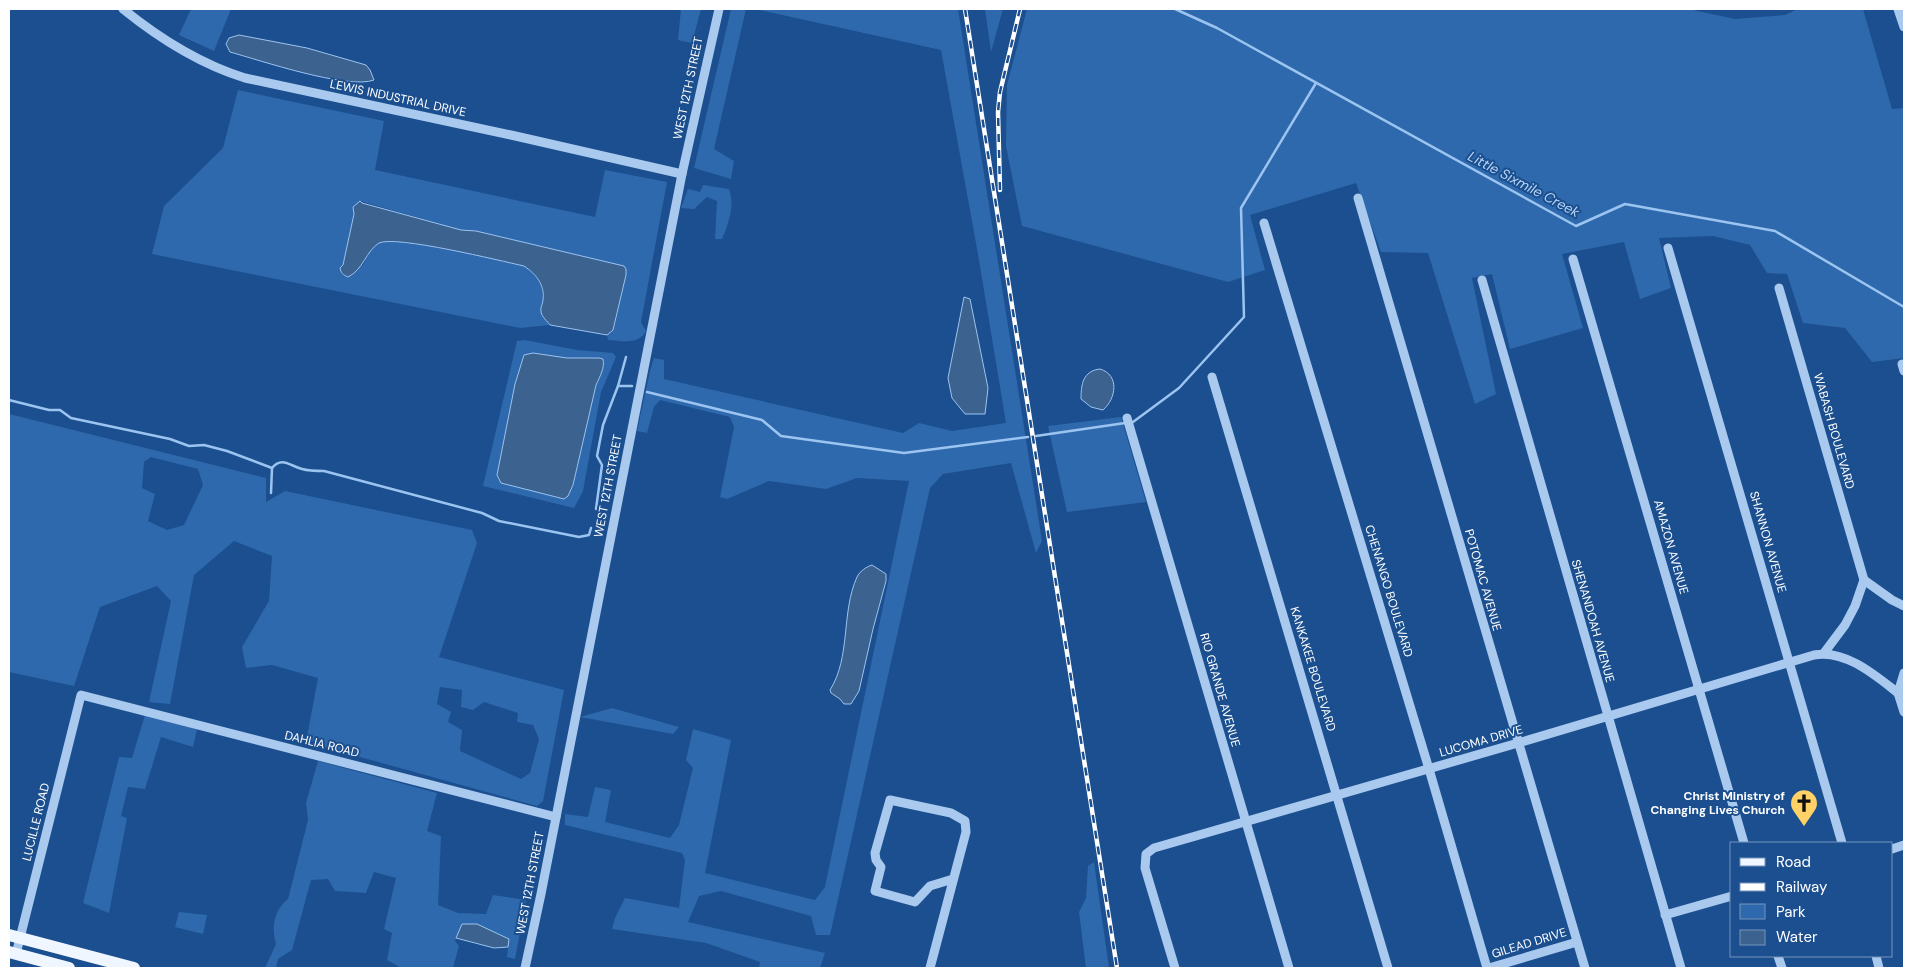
<svg xmlns="http://www.w3.org/2000/svg" width="1913" height="977" font-family="'DM Sans',sans-serif">
  <style>
    .green { fill: #2e69ad; fill-rule: evenodd }
    .water { fill: #3c6290; stroke: #9cc4f0 }
    .lines { fill: none; stroke-linecap: round; stroke-linejoin: round }
    .stream { stroke: #9cc4f0; stroke-width: 2.5 }
    .minor { stroke: #a9c9ee; stroke-width: 9 }
    .major { stroke: #f0f6ff; stroke-width: 12 }
    .rail-casing { stroke: #fff; stroke-width: 4.5 }
    .rail { stroke: #1b4f8f; stroke-width: 2.5; stroke-dasharray: 8; stroke-linecap: butt }
    .labels { text-anchor: middle; dominant-baseline: central; stroke-width: 4; stroke-linejoin: round; paint-order: stroke }
    .street-label { font-size: 12px; fill: #fff; stroke: #1b4f8f }
    .poi-label { font-size: 12px; font-weight: bold; fill: #fff; stroke: #1b4f8f; text-anchor: end }
    .water-label { font-size: 14px; font-style: italic; fill: #b5d3f5; stroke: #1b4f8f }
  </style>
  <rect width="100%" height="100%" fill="#1b4f8f"/>
  <g class="green">
    <polygon points="191,9 231,9 214,51 179,35"/>
    <polygon points="681,9 701,9 692,43 678,40"/>
    <polygon points="731,9 746,9 714,149 734,161 731,179 694,168"/>
    <polygon points="755,9 958,9 1042,541 1036,553 1011,463 943,474 930,488 830,935 816,935 811,916 721,891 699,896 688,922 825,953 820,968 759,968 760,962 706,943 612,929 615,918 625,898 679,908 685,860 682,853 565,825 565,814 588,817 595,787 611,790 605,822 670,838 679,825 693,768 686,760 693,729 731,740 705,873 815,900 825,887 909,481 857,478 826,489 769,481 727,499 720,497 734,427 730,417 660,400 654,407 647,433 637,431 650,371 654,358 664,360 664,379 903,433 919,423 952,431 1006,423 979,260 941,50"/>
    <polygon points="985,9 1003,9 991,52"/>
    <polygon points="1027,9 1688,9 1735,19 1785,15 1798,9 1863,9 1892,109 1904,108 1904,358 1872,362 1845,328 1803,323 1787,274 1767,273 1750,245 1713,236 1659,238 1671,288 1640,299 1624,242 1562,254 1583,328 1510,349 1492,274 1472,278 1496,394 1475,404 1428,253 1381,252 1356,183 1250,215 1265,270 1228,282 1022,226 1006,146 1007,85"/>
    <path d="M238,90L384,121L375,170L595,217L605,170L667,182L641,322L646,331C639,345 621,341 608,340L607,335L613,330L615,324L626,275L624,266L476,231L461,230L360,201L353,208L354,214L343,265L340,268L363,265C366,258 372,247 379,243C395,235 501,261 524,266C544,280 544,292 542,315L550,325L520,328L152,254L164,206L223,148Z"/>
    <path d="M703,185L729,189C735,206 729,222 722,239H715L717,201L707,197L694,209L681,208L688,189L700,192Z"/>
    <path d="M525,340L577,350L613,353L616,357L601,392L583,491L574,508L483,486L517,341ZM533,353L567,358H599L603,359C605,368 600,376 596,385L573,485L497,475L515,384L524,355Z"/>
    <path d="M9,414L266,478V502L285,491L472,530L477,543L439,657L564,690L543,801L537,806L317,745L307,737L318,678L272,665L246,668L242,647L269,601L272,556L234,541L194,575L170,704L149,702L171,601L157,586L100,607L74,686L9,672ZM151,457L198,469L203,485L184,525L167,530L148,521L155,494L142,488L144,462ZM440,687L462,690L461,707L473,710L484,702L518,713L517,722L533,725L539,739L530,773L521,779L460,751L462,730L448,722L451,712L437,704Z"/>
    <polygon points="1121,417 1146,502 1067,512 1048,426"/>
    <polygon points="612,708 679,727 673,734 580,717"/>
    <polygon points="145,715 197,729 193,747 161,737 145,789 128,787 121,816 127,818 109,913 83,903 119,757 132,758"/>
    <path d="M318,761L437,793L427,831L441,836L438,905L458,913L486,914L493,895L526,900L515,959L507,957L509,939L462,924L455,941L459,946L453,968H401L387,960L392,933L384,929L396,878L374,872L366,893L335,891L328,879L311,880L292,950L278,959L276,968H265L276,944C271,927 274,910 288,899L308,820L306,803Z"/>
    <polygon points="1094,862 1109,968 1086,968 1079,912 1086,898 1088,866"/>
    <polygon points="179,912 207,915 203,934 175,927"/>
  </g>
  <g class="water">
    <path d="M239,35L307,48L366,65L370,70L374,80C348,90 259,60 230,52L226,44L229,38Z"/>
    <path d="M360,201L362,203L461,230L476,231L624,266L626,269V275L613,330L607,335L550,325C547,321 542,317 541,312C540,307 543,304 543,300C545,285 536,274 524,266C501,261 396,235 379,243C366,251 363,270 348,277C343,275 341,273 340,268L343,265L354,214L353,207Z"/>
    <polygon points="964,297 970,299 988,388 985,414 965,414 952,398 948,378"/>
    <path d="M533,353L567,358H599L603,359C605,368 600,376 596,385L573,485L568,496L564,499L501,483L497,475L515,384L524,355Z"/>
    <path d="M1100,369C1120,375 1116,399 1103,410L1091,407L1081,399C1081,384 1083,371 1100,369Z"/>
    <path d="M872,565L886,574V581L873,629L859,691L851,704H844L840,699L831,693L830,690C851,657 841,612 857,577C860,571 866,567 872,565Z"/>
    <polygon points="462,924 477,924 509,939 508,947 494,948 456,938"/>
  </g>
  <g class="lines">
    <g class="stream">
      <polyline points="1175,9 1217,28 1576,226 1625,204 1775,231 1904,307"/>
      <polyline points="618,386 626,357"/>
      <polyline points="647,392 762,420 781,436 904,453 1028,437"/>
      <path d="M9,400L49,410H60L71,418L170,439L189,446L204,445L227,451L272,468C282,456 290,466 302,469C309,471 317,471 324,471L482,513L499,521L579,537L589,535L591,528"/>
      <polyline points="1133,422 1179,388 1244,317 1241,208 1316,83"/>
      <polyline points="1036,436 1125,423"/>
      <polyline points="271,493 272,468"/>
      <polyline points="596,509 602,465 597,456 603,425 618,386 632,386"/>
    </g>
    <g class="minor">
      <path d="M123,9C160,39 200,64 245,78L511,135L682,174"/>
      <polyline points="1898,9 1904,27"/>
      <polyline points="1358,198 1585,968"/>
      <polyline points="1264,223 1429,769 1487,968"/>
      <polyline points="1668,248 1842,843"/>
      <polyline points="1573,259 1744,843"/>
      <polyline points="1482,280 1681,968"/>
      <polyline points="1779,288 1864,580"/>
      <polyline points="1902,364 1904,371"/>
      <polyline points="1212,377 1388,968"/>
      <polyline points="1127,418 1289,968"/>
      <polyline points="1864,580 1892,600 1904,606"/>
      <polyline points="1824,653 1845,625 1855,606 1864,580"/>
      <polyline points="1898,693 1904,712"/>
      <polyline points="1898,693 1904,673"/>
      <polyline points="1892,849 1904,845"/>
      <polyline points="1665,915 1732,896"/>
      <polyline points="16,954 81,695 556,817"/>
      <polyline points="1778,956 1782,968"/>
      <polyline points="1876,956 1879,968"/>
      <polyline points="525,968 541,894 682,174 719,9"/>
      <polyline points="930,968 966,832 965,821 951,813 890,800 875,853 876,860 881,867 875,891 915,902 930,886 953,879"/>
      <path d="M1175,968L1145,868L1146,854L1154,848L1518,743L1814,655C1845,649 1875,675 1898,693"/>
      <polyline points="1489,968 1577,942"/>
    </g>
    <g class="major">
      <polyline points="9,935 134,968"/>
      <polyline points="9,952 69,968"/>
    </g>
    <g class="rail-casing">
      <g id="rail">
        <polyline points="965,9 1117,968"/>
        <polyline points="1000,190 998,112 1000,92 1020,9"/>
      </g>
    </g>
    <use href="#rail" class="rail"/>
  </g>
  <defs>
    <g id="church-pin" transform="scale(1.4375)"><path d="M0 17L-7.5 6A9.5 9.5 0 1 1 7.5 6Z" fill="#ffd166" stroke="#1b4f8f"/><path d="M-1.2-6h2.4v3.5h3.3v2.4h-3.3V6h-2.4V-.1h-3.3v-2.4h3.3Z" fill="#111"/></g>
  </defs>
  <g fill-rule="evenodd">
    <use href="#church-pin" x="1804" y="803"/>
  </g>
  <g class="labels">
    <g class="street-label">
      <text transform="translate(688 88) rotate(-78)">WEST 12TH STREET</text>
      <text transform="translate(398 98) rotate(12)">LEWIS INDUSTRIAL DRIVE</text>
      <text transform="translate(1834 431) rotate(74)">WABASH BOULEVARD</text>
      <text transform="translate(608 486) rotate(-79)">WEST 12TH STREET</text>
      <text transform="translate(1768 542) rotate(74)">SHANNON AVENUE</text>
      <text transform="translate(1671 547) rotate(74)">AMAZON AVENUE</text>
      <text transform="translate(1483 580) rotate(74)">POTOMAC AVENUE</text>
      <text transform="translate(1389 591) rotate(73)">CHENANGO BOULEVARD</text>
      <text transform="translate(1593 621) rotate(74)">SHENANDOAH AVENUE</text>
      <text transform="translate(1313 669) rotate(73)">KANKAKEE BOULEVARD</text>
      <text transform="translate(1220 690) rotate(74)">RIO GRANDE AVENUE</text>
      <text transform="translate(1481 741) rotate(-16)">LUCOMA DRIVE</text>
      <text transform="translate(322 744) rotate(14)">DAHLIA ROAD</text>
      <text transform="translate(36 822) rotate(-76)">LUCILLE ROAD</text>
      <text transform="translate(530 883) rotate(-79)">WEST 12TH STREET</text>
      <text transform="translate(1529 943) rotate(-17)">GILEAD DRIVE</text>
    </g>
    <g class="poi-label">
      <text x="1785" y="796">Christ Ministry of<tspan x="1785" dy="14">Changing Lives Church</tspan></text>
    </g>
    <g class="water-label">
      <text transform="translate(1524 184) rotate(28)">Little Sixmile Creek</text>
    </g>
  </g>
  <rect width="1913" height="977" fill="none" stroke="#ffffff" stroke-width="20"/>
  <rect x="1730" y="842" width="162" height="115" fill="#1b4f8f" stroke="#7695bc"/>
  <rect x="1740" y="858" width="25" height="8" fill="#f0f6ff" stroke="#7695bc"/>
  <text x="1776" y="867" font-size="15" fill="#ffffff">Road</text>
  <rect x="1740" y="883" width="25" height="8" fill="#ffffff" stroke="#7695bc"/>
  <text x="1776" y="892" font-size="15" fill="#ffffff">Railway</text>
  <rect x="1740" y="904" width="25" height="15" fill="#2e69ad" stroke="#7695bc"/>
  <text x="1776" y="917" font-size="15" fill="#ffffff">Park</text>
  <rect x="1740" y="930" width="25" height="15" fill="#3c6290" stroke="#7695bc"/>
  <text x="1776" y="942" font-size="15" fill="#ffffff">Water</text>
</svg>
